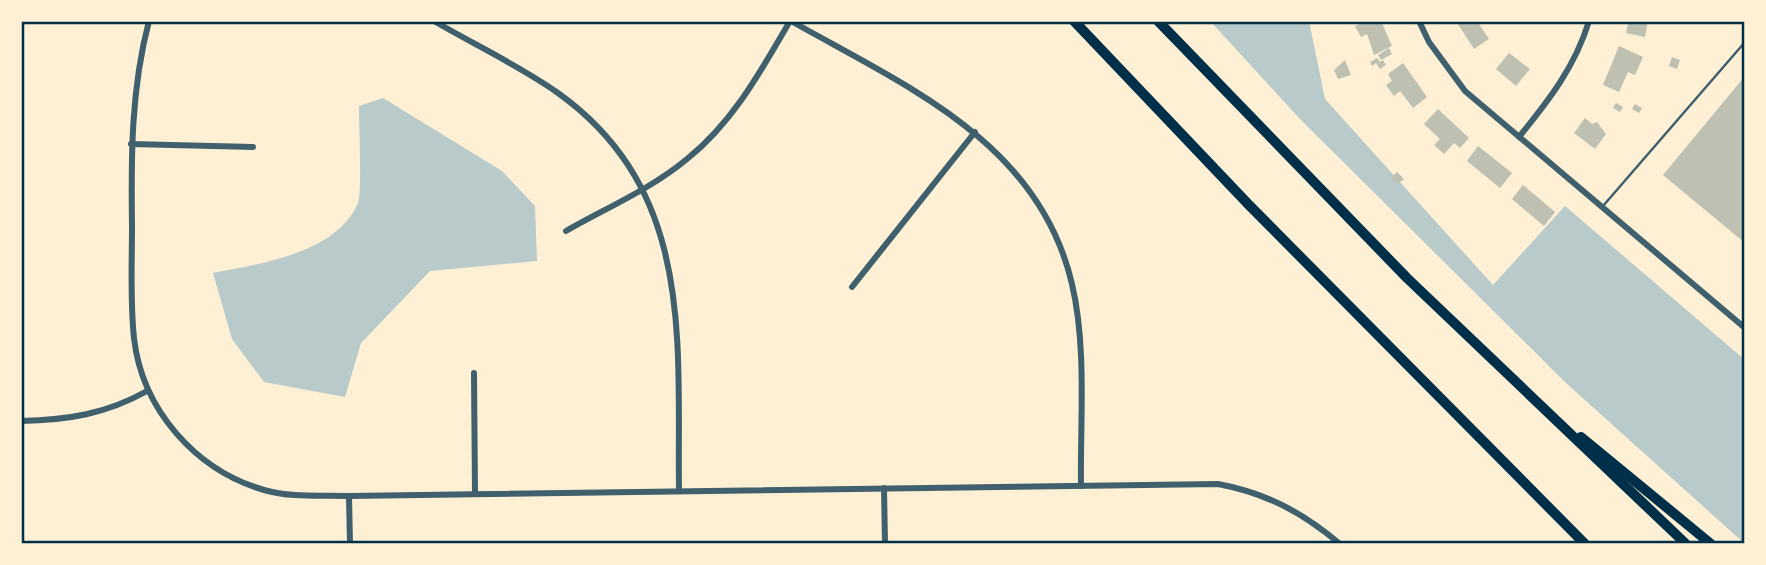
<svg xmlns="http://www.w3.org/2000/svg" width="1766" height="565" font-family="'Alegreya Sans',sans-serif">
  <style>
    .green { fill: #b9caca }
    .building { fill: #bec0b2 }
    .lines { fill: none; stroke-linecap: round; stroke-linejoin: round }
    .service { stroke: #3f606c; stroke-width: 2.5 }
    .minor { stroke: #3f606c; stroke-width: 6 }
    .motorway { stroke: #003049; stroke-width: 10 }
    .neatline { fill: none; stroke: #003049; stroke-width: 2.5 }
  </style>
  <rect width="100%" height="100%" fill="#fdf0d5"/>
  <g class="green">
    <polygon points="1210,21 1309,21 1325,99 1493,285 1565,206 1745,360 1745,544 1566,383 1300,119"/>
    <path d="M383,98L502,171L535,206L537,261L430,271L361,343L345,397L264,382L232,339L213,273C260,264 337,253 358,203C362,193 359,123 359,106Z"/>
  </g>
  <g class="building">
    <polygon points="1359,21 1381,21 1392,46 1374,55 1367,34 1361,37 1355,26 1360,24"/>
    <polygon points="1456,21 1477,21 1489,39 1474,49"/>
    <polygon points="1629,21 1648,21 1645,37 1626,33"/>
    <polygon points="1619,46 1643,57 1635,75 1628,72 1619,92 1603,85"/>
    <polygon points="1389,48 1392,54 1381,60 1378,55"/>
    <polygon points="1509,53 1530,69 1516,86 1496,69"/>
    <polygon points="1672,57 1680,60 1677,69 1669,66"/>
    <polygon points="1377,58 1380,62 1383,60 1386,65 1380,69 1376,63 1372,66 1370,62"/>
    <polygon points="1345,60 1351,75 1338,79 1334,70"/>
    <polygon points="1403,63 1427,97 1413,108 1400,91 1394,96 1386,85 1392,81 1388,74"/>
    <polygon points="1745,76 1745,243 1663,175"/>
    <polygon points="1616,103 1623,107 1620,112 1613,108"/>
    <polygon points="1635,104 1642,108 1639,113 1632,109"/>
    <polygon points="1438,109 1469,138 1460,148 1454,143 1444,154 1434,145 1440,139 1424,124"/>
    <polygon points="1585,118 1592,124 1597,122 1606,134 1595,149 1574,133"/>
    <polygon points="1478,146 1512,173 1500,188 1467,161"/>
    <polygon points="1397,172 1404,179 1397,185 1391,178"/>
    <polygon points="1523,185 1555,212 1544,226 1512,199"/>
  </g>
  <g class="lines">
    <polyline class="service" points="1603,206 1745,42"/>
    <g class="minor">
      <path d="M149,21C131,89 131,157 132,227C132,263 130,301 134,338C142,409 195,470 264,490C292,498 321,495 349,496L1218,484C1266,493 1302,512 1340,544"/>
      <path d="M434,21C475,45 520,66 558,93C696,192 677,343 679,491"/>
      <path d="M791,21C906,86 1039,142 1072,284C1087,348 1080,420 1081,486"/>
      <polyline points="1419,21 1429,42 1465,91 1745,328"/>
      <path d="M1519,137C1549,100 1575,67 1589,21"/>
      <polyline points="131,144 253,147"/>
      <path d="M566,231C606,208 651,189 687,159C733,122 761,71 790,21"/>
      <polyline points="852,287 975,132"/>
      <polyline points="474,373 475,494"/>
      <path d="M21,421C68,420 106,414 147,391"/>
      <polyline points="884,488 885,544"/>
      <polyline points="349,496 350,544"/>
    </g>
    <g class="motorway">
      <polyline points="1074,21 1249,205 1585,544"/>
      <polyline points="1158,21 1407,278 1686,544"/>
      <polyline points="1581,437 1711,544"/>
    </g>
  </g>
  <rect width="1766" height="565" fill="none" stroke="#fdf0d5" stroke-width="46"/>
  <rect x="23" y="23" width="1720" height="519" class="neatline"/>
</svg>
